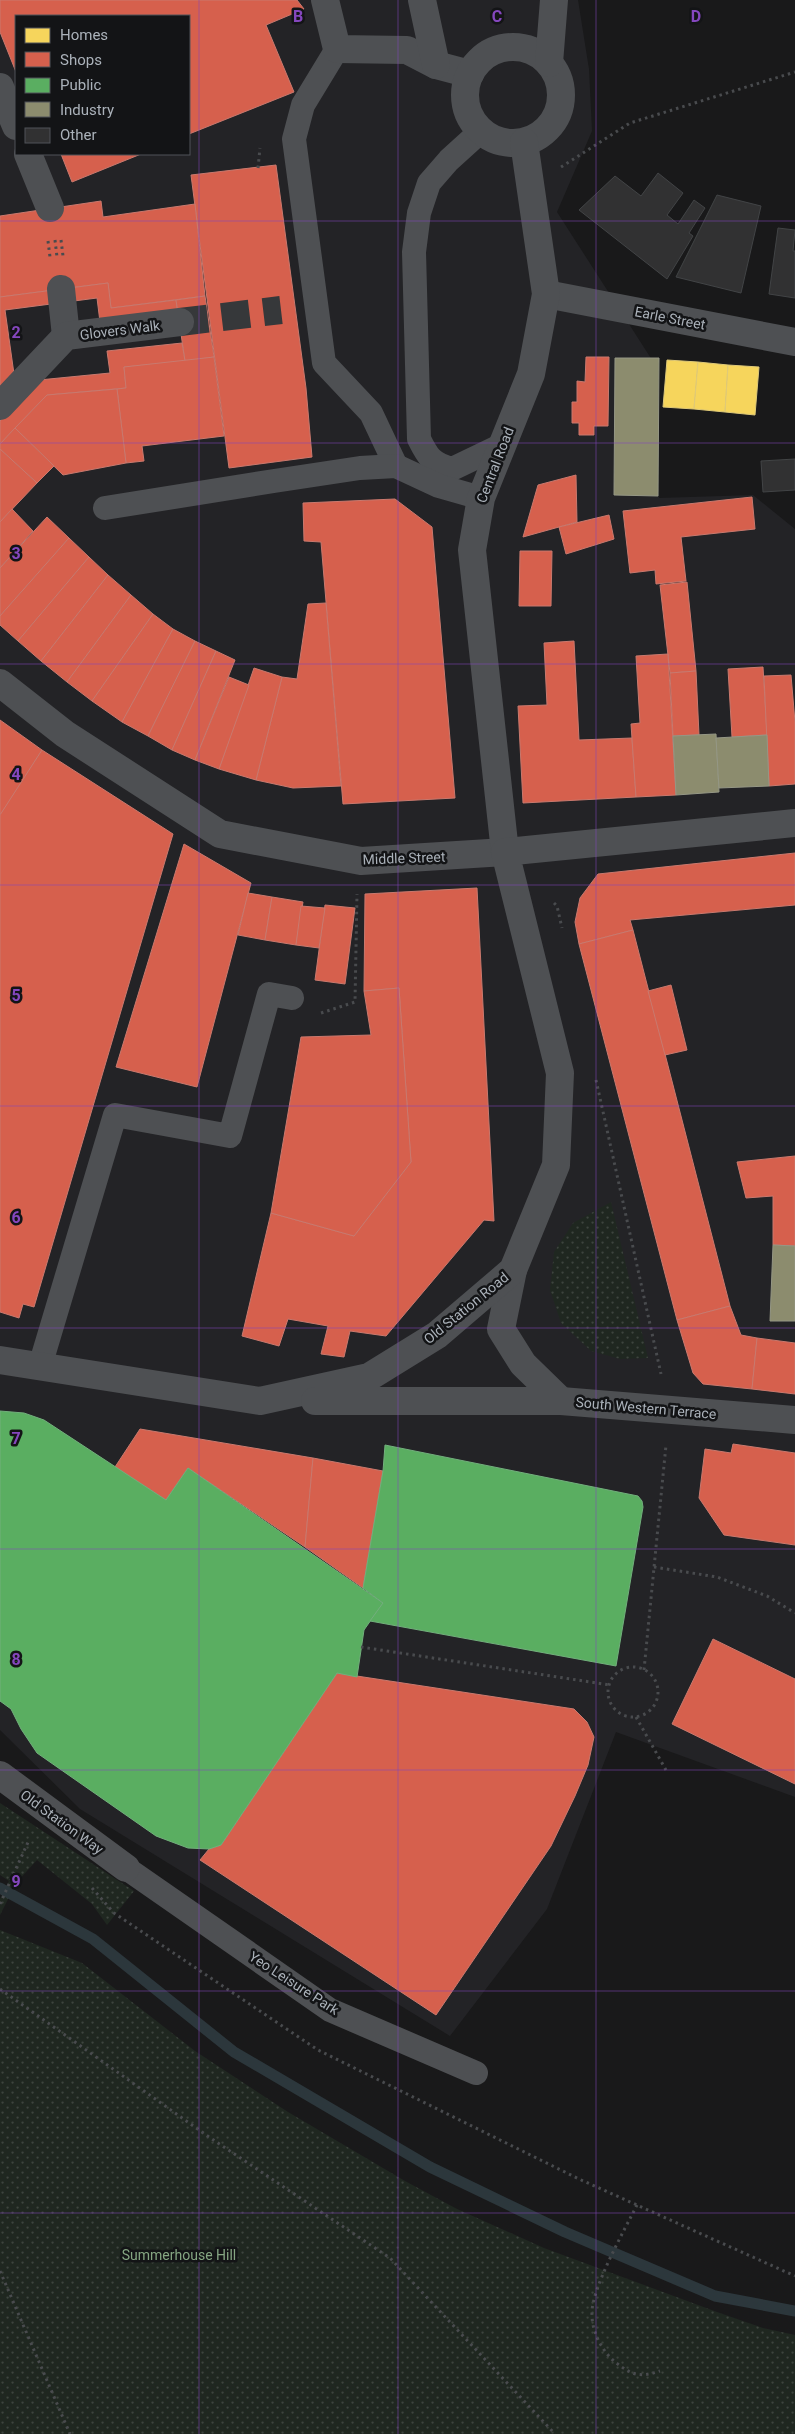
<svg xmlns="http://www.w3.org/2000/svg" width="795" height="2434" font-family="Roboto,sans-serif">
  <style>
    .built { fill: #232326; fill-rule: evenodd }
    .park { fill: url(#park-dots) }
    .homes { fill: #f6d55c; stroke: #e0ca78 }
    .shops { fill: #d6604d; stroke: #c9796e }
    .public { fill: #5aae61; stroke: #72af7c }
    .industry { fill: #8c8c6e; stroke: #959785 }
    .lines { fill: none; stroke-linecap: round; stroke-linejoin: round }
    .stream { stroke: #2c373c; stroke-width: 11 }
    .building { fill: #313132; stroke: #424446 }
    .pedestrian-tunnel { stroke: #36383a; stroke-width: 28; stroke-dasharray: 28 14; stroke-linecap: butt }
    .path { stroke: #494b4e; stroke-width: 3; stroke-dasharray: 2.5 4; stroke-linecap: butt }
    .service { stroke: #4e5053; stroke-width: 24 }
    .pedestrian { stroke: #4e5053; stroke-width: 28 }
    .minor { stroke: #4e5053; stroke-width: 28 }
    .tertiary { stroke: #4e5053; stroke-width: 28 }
    .grid { fill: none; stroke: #8547be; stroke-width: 1; stroke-opacity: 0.55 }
    .labels { text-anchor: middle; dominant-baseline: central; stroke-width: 5; stroke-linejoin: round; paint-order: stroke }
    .street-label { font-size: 14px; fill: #abb2ba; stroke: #131416 }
    .park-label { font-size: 14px; fill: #85a582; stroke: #131416 }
    .grid-label { font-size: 16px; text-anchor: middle; font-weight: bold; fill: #8547be; stroke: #131416; stroke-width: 5; stroke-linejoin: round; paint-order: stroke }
  </style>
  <defs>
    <pattern id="park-dots" width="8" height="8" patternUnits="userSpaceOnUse" patternTransform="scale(1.25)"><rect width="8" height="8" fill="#1f2720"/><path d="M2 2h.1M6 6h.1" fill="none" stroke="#3d443e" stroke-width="1.8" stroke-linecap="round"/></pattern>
  </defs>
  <rect width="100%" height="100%" fill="#19191a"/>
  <path class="built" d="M0,0H578L589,69L592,131L557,212L654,363L659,498L753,495L795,529V1797L616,1732L547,1909L450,2036L80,1809L0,1730ZM16,16H189V154H16Z"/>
  <g class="park">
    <polygon points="611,1202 648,1358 620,1359 591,1351 561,1323 550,1290 554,1252 573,1223"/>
    <polygon points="0,1803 134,1891 107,1925 92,1904 37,1860 16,1883 0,1915 0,1899 9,1881 0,1875"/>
    <polygon points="0,1930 82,1963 195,2051 288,2112 405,2181 457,2209 544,2248 717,2312 763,2328 795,2335 795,2434 0,2434"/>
  </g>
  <g class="homes">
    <polygon points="667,360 698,362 694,409 663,407"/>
    <polygon points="698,362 728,365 725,412 694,409"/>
    <polygon points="728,365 759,367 755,415 725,412"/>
  </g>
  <g class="shops">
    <polygon points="0,0 297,0 304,9 266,25 294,92 189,134 189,16 16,16 16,72 0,32"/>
    <polygon points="61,154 141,154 72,182"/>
    <polygon points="276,165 306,388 312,457 229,468 191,175"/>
    <polygon points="101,201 103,217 195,204 205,296 111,308 108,283 0,297 0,216"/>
    <polygon points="108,283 111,308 176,300 178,312 100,322 97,298 5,310 14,374 0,389 0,297"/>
    <polygon points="205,296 214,357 185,361 176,300"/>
    <polygon points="182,343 185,361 124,367 126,388 47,395 0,444 0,421 39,380 110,373 107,351"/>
    <polygon points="214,357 224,436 142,446 144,461 126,463 117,389 126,388 124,367"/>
    <polygon points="586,357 609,357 608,426 594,426 594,435 579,435 579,423 572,423 572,402 577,402 577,381 585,382"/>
    <polygon points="117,389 126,463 63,475 15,428 47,395"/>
    <polygon points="15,428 54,466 37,483 0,449 0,444"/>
    <polygon points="0,449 37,483 0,522"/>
    <polygon points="576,475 577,522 523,537 538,485"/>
    <polygon points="752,497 755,529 681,537 686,581 656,584 655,570 630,573 623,511"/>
    <polygon points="395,499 432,527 455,798 343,804 321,542 304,541 303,503"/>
    <polygon points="12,509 33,531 0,568 0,522"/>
    <polygon points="609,515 614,539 566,554 559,527"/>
    <polygon points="47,517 69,538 0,616 0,568"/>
    <polygon points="69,538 89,557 18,641 0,625 0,616"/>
    <polygon points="520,551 552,551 551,606 519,606"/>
    <polygon points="89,557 108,575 41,661 18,641"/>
    <polygon points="108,575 131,595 67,682 41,661"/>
    <polygon points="687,582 696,671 670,673 660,585"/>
    <polygon points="131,595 153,614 92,701 67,682"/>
    <polygon points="326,603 341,786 293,788 256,780 282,677 297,679 308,604"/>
    <polygon points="153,614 173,629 122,722 92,701"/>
    <polygon points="173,629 195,641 148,736 122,722"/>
    <polygon points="195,641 216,651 172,750 148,736"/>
    <polygon points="574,641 579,740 632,738 636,797 523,803 518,706 547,705 544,643"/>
    <polygon points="216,651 235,660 195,760 172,750"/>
    <polygon points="668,654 676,795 636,797 631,724 640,723 636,656"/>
    <polygon points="763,667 767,735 732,737 728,669"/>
    <polygon points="254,668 282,677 256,780 219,769"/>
    <polygon points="696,671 699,735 673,736 670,673"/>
    <polygon points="791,675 795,722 795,784 769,786 764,676"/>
    <polygon points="229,677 249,685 219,769 195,760"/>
    <polygon points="0,720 42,750 1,814 0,814"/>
    <polygon points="42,750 173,834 34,1307 23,1304 19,1318 0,1312 0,815"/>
    <polygon points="184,844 251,883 197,1087 116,1067"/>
    <polygon points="795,853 795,905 630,920 633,930 579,944 575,922 580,898 598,874"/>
    <polygon points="477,888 494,1221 484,1220 386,1336 350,1331 344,1357 321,1354 328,1326 288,1319 279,1346 242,1336 271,1213 354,1236 411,1162 399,988 364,991 365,894"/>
    <polygon points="248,893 272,897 265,940 238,935"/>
    <polygon points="272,897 303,902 296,945 265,940"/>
    <polygon points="325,905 355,908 345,984 315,980"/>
    <polygon points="301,906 325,908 319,948 296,945"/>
    <polygon points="633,930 730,1306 677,1320 579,944"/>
    <polygon points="671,985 687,1050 665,1055 648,991"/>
    <polygon points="399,988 411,1162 354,1236 271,1213 301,1037 371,1035 364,991"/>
    <polygon points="795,1156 795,1246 773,1245 773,1196 746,1198 737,1162"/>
    <polygon points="730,1306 741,1335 757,1338 752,1389 703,1384 693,1373 677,1320"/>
    <polygon points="757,1338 795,1343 795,1394 752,1389"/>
    <polygon points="140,1429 313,1458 305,1547 188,1468 166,1500 115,1467"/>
    <polygon points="733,1444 795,1453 795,1545 724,1535 699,1498 705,1449 731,1453"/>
    <polygon points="313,1458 383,1471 363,1588 305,1547"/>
    <polygon points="713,1639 795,1679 795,1784 672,1724"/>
    <polygon points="337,1673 574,1709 587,1722 594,1737 588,1765 575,1796 551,1846 436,2015 200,1860 209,1849 221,1845"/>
  </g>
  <g class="public">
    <polygon points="0,1411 24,1413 44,1420 166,1500 188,1468 383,1603 364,1630 357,1677 337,1673 221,1845 209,1849 188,1848 156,1836 37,1753 21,1729 11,1709 0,1701"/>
    <polygon points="385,1445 638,1496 642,1501 643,1507 616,1666 370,1621 383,1603 363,1588 383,1471"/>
  </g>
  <g class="industry">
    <polygon points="615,358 659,358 658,496 614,495"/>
    <polygon points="716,734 719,792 676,795 673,736"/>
    <polygon points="767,735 769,786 719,788 716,738"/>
    <polygon points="773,1245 795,1246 795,1321 770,1321"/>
  </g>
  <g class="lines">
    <polyline class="stream" points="0,1888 93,1939 234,2052 430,2167 565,2232 715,2296 795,2311"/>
  </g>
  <g class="building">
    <polygon points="658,173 683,193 667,215 678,224 694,200 705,208 689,233 693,236 667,279 579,210 615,176 641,196"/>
    <polygon points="717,195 761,206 741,293 676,277"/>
    <polygon points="778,228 795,230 793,251 795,251 795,298 769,294"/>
    <polygon points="795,459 795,490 763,492 761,461"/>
  </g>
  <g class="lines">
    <polyline class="pedestrian-tunnel" points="180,322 281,310"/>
    <g class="path">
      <polyline points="561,167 630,123 795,72"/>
      <polyline points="258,168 260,148"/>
      <polyline points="55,240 57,257"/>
      <polyline points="61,240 63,256"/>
      <polyline points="48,241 50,257"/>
      <polyline points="554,903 557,906 562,928"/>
      <polyline points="321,1013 355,1002 357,894"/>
      <polyline points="596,1080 661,1374"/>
      <polyline points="654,1567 717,1577 767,1596 795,1613"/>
      <polyline points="361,1647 610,1685"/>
      <circle cx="633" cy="1692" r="25"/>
      <polyline points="644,1670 666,1445"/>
      <polyline points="636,1717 666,1770"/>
      <polyline points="92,1888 114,1913 318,2050 579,2179 795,2276"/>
      <polyline points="0,1904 29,1840"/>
      <polyline points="0,1989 209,2137 390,2258 555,2434"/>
      <path d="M637,2205C625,2229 590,2291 592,2315C592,2332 602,2351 615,2362C632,2375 639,2378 660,2371"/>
      <polyline points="0,2271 70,2434"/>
    </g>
    <g class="service">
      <polyline points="337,49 303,105 294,139 324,363 371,413 396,466"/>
      <path d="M481,131L449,160L429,183L419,213L414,252L419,439C428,457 431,463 452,469L502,445"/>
      <polyline points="105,508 274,481 360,468 396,466 439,486 481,498"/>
      <polyline points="40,1366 115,1115 230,1136 269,994 292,998"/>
      <polyline points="126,1868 330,2010 476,2073"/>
    </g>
    <g class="pedestrian">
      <polyline points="0,87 16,126"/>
      <polyline points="28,154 50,208"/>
      <polyline points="61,289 66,336"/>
      <polyline points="0,406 66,336 180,322"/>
      <polyline points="0,683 65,734 220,834 361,861 505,852"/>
    </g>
    <g class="minor">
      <polyline points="325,0 337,49 407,50 436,65 470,74"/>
      <polyline points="422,0 436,65"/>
      <circle cx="513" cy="95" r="48"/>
      <polyline points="549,63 554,0"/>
      <polyline points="546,294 795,342"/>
      <polyline points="505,852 472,550 481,498 531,374 546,294 524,142"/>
    </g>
    <g class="tertiary">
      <polyline points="513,1270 501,1329 523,1364 561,1401"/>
      <polyline points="0,1360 260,1401 369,1377 437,1335 513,1270 556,1165 560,1073 505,852 795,823"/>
      <polyline points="315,1401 561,1401 795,1420"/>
      <polyline points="0,1775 126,1868"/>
    </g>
  </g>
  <path class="grid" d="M199,0V2434M398,0V2434M596,0V2434M0,221H795M0,443H795M0,664H795M0,885H795M0,1106H795M0,1328H795M0,1549H795M0,1770H795M0,1991H795M0,2213H795"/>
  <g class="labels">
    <g class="street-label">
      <text transform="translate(670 318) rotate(11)">Earle Street</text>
      <text transform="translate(120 330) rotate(-7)">Glovers Walk</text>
      <text transform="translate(495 465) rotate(-69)">Central Road</text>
      <text transform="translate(404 858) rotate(-2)">Middle Street</text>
      <text transform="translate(466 1308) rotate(-39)">Old Station Road</text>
      <text transform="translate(646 1408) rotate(5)">South Western Terrace</text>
      <text transform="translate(62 1822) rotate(36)">Old Station Way</text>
      <text transform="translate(294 1983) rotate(33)">Yeo Leisure Park</text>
    </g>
    <g class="park-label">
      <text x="179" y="2255">Summerhouse Hill</text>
    </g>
  </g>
  <g class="grid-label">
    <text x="298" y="22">B</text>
    <text x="497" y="22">C</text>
    <text x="696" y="22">D</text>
    <text x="16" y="338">2</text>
    <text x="16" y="559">3</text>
    <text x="16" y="780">4</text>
    <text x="16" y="1001">5</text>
    <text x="16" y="1223">6</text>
    <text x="16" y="1444">7</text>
    <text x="16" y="1665">8</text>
    <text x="16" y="1887">9</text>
  </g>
  <rect x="15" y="15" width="175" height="140" fill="#131416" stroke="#505358"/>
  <rect x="25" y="28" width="25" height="15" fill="#f6d55c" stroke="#505358"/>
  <text x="60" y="40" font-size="15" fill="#abb2ba">Homes</text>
  <rect x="25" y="52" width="25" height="15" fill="#d6604d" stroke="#505358"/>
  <text x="60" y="65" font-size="15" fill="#abb2ba">Shops</text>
  <rect x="25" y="78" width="25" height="15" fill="#5aae61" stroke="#505358"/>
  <text x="60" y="90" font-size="15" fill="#abb2ba">Public</text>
  <rect x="25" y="102" width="25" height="15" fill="#8c8c6e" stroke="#505358"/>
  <text x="60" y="115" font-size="15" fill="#abb2ba">Industry</text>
  <rect x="25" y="128" width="25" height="15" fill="#313132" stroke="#505358"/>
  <text x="60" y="140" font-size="15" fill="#abb2ba">Other</text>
</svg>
